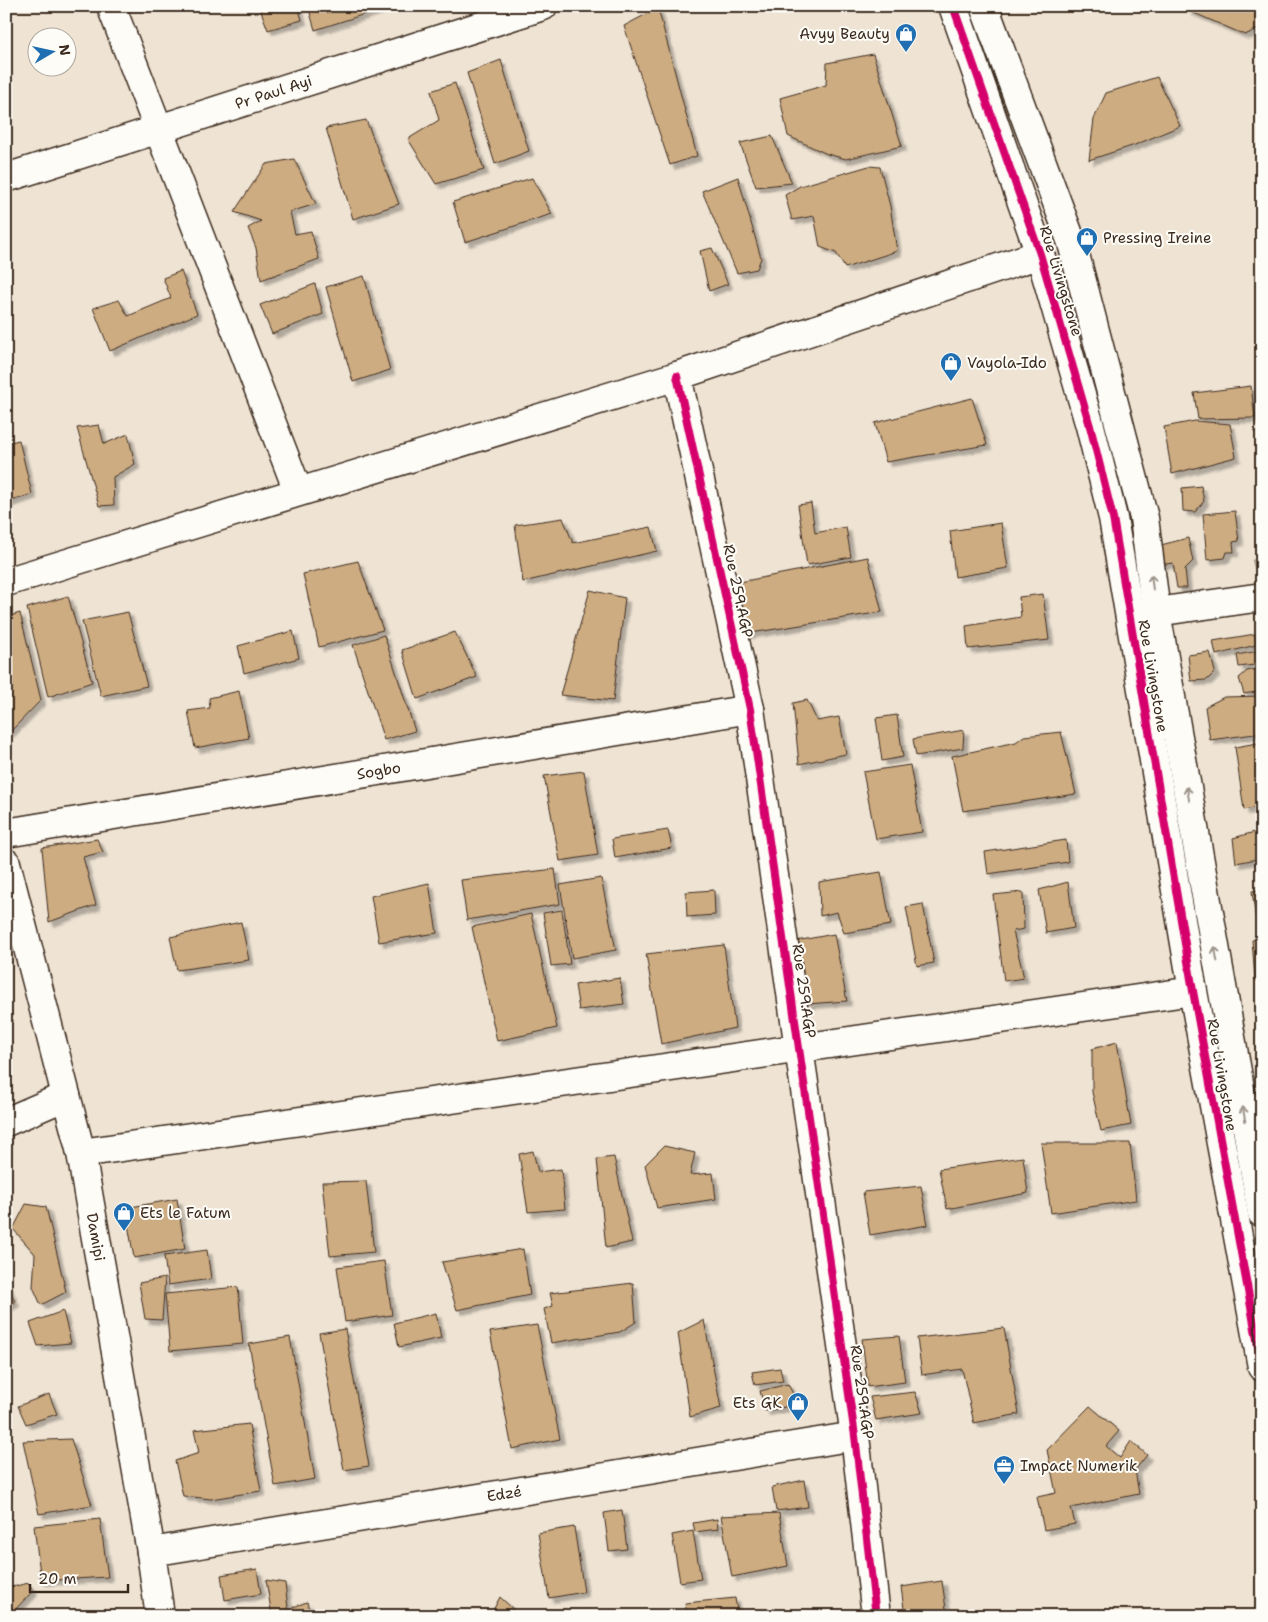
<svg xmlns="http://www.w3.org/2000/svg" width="1268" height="1622" font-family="'Shantell Sans',sans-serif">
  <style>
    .building { fill: #ceac81; stroke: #3b2a1e; filter: url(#shadow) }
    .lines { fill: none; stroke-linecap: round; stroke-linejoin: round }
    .minor-casing { stroke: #3b2a1e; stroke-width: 31 }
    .tertiary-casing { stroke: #3b2a1e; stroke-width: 31 }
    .minor { stroke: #fdfcf7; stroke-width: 28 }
    .tertiary { stroke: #fdfcf7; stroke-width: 28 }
    .cycleway-casing { stroke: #fdfcf7; stroke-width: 11 }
    .cycleway { stroke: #d6006c; stroke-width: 8 }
    .oneway { stroke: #9c938a }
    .labels { text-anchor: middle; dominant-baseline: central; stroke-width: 4; stroke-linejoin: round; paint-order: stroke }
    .poi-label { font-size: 15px; fill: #3b2a1e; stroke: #fdfcf7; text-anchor: start }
    .street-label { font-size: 15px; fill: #3b2a1e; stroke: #fdfcf7 }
  </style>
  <defs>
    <filter id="shadow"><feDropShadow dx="4.5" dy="4.5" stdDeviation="1" flood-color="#0004"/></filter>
  </defs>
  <rect width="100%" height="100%" fill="#efe4d4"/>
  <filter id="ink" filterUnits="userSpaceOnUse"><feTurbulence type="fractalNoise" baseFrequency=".02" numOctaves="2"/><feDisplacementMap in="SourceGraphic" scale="10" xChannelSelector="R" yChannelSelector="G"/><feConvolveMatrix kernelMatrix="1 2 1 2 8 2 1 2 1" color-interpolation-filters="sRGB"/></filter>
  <g filter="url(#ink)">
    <g class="building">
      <polygon points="259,6 298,6 302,20 268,30"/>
      <polygon points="308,6 390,6 315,30"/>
      <polygon points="1190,6 1262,6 1262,27 1245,35 1187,10"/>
      <polygon points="658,8 697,156 670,165 624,26"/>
      <polygon points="873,54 902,146 846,159 827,154 788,136 780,98 826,85 827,63"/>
      <polygon points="501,60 529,151 495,164 467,73"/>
      <polygon points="1157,77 1180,126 1135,145 1089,160 1094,119 1106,93"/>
      <polygon points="455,83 484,170 436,184 408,139 439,120 431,91"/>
      <polygon points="366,120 399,204 353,219 326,128"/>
      <polygon points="772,136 792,183 756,187 740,143"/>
      <polygon points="294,159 316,204 290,212 295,234 311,231 319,259 261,280 256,248 248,228 261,221 234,212 266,164"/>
      <polygon points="869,166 880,167 890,206 897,251 845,268 836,253 820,247 814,216 792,220 785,195 800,186"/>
      <polygon points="738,177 761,258 757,269 737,273 702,191"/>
      <polygon points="532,178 552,214 465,242 453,202"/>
      <polygon points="712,248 728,284 709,291 700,251"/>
      <polygon points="181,271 197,314 110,351 93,308 119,300 128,316 171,298 163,278"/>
      <polygon points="364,276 390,370 353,382 326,287"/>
      <polygon points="315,284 323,314 272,334 260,305"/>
      <polygon points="1251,386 1255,418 1198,419 1194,393"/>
      <polygon points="972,398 987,445 886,462 875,423"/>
      <polygon points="1195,421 1230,424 1236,457 1172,474 1164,427"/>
      <polygon points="99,425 104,444 128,434 135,464 113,477 114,505 99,506 77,428"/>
      <polygon points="19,440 32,494 6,503 6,443"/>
      <polygon points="1201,486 1204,501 1195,512 1183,511 1182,488"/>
      <polygon points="811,503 815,533 846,527 851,557 807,565 798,505"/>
      <polygon points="1235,511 1239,541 1233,542 1234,552 1227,552 1225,558 1207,560 1203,514"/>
      <polygon points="563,518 573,543 651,527 657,551 523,582 515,525"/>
      <polygon points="1001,523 1008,568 955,577 950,531"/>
      <polygon points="1188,538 1193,561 1185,569 1187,588 1177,588 1173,563 1159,565 1157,546"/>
      <polygon points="868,557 882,612 745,634 740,582"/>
      <polygon points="1262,558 1262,574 1256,575 1253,560"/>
      <polygon points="358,561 383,630 319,647 303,574"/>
      <polygon points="590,590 625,598 613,701 560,695"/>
      <polygon points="1043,594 1049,640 968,649 966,626 1021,617 1019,597"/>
      <polygon points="68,596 92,682 48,697 27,608"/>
      <polygon points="128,612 147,686 101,696 82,621"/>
      <polygon points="20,613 41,700 9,733 6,717 6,617"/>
      <polygon points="293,631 299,658 244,673 238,646"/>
      <polygon points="455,632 477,677 417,699 402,650"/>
      <polygon points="1255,634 1256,645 1216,655 1213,641"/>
      <polygon points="384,635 415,731 384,740 353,645"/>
      <polygon points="1258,651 1262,664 1239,667 1237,655"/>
      <polygon points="1210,652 1215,672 1207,680 1191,681 1188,655"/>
      <polygon points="1262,668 1262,691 1244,694 1239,678 1247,671"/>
      <polygon points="239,691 249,738 195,748 188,711 210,708 209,698"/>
      <polygon points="1262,696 1262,733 1210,740 1205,707 1224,697"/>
      <polygon points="807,700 817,721 839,717 846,754 799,764 793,703"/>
      <polygon points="897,715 903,757 882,761 876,718"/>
      <polygon points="964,730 963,748 916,756 913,739"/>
      <polygon points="1061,732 1076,794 963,811 952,756 1016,742 1024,736"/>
      <polygon points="1257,743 1260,751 1262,751 1262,806 1244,810 1235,747"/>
      <polygon points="910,765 922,832 876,839 863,772"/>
      <polygon points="584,771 598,855 560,861 544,776"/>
      <polygon points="668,830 672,848 615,858 612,839"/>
      <polygon points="1262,830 1262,858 1236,863 1233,838"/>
      <polygon points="97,839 103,852 83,857 96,905 49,922 42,848"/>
      <polygon points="1066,840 1068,862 988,874 985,852"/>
      <polygon points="555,869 560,904 467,920 461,880"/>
      <polygon points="881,872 891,925 844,933 837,912 820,916 819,882"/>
      <polygon points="601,878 616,950 572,958 560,885"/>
      <polygon points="1068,882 1074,928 1046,933 1039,890"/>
      <polygon points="429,883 437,933 379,942 371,896"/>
      <polygon points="714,890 715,915 687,917 686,892"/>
      <polygon points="1262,890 1262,920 1256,921 1252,891"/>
      <polygon points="1023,892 1024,929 1013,931 1024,978 1004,981 993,895"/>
      <polygon points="923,904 934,963 917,966 906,907"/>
      <polygon points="562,910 570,964 551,966 543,913"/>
      <polygon points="531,914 557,1028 497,1041 472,927"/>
      <polygon points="241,922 249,960 177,970 170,937"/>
      <polygon points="834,934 847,1001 807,1004 796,941"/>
      <polygon points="1262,939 1262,980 1255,980 1252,940"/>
      <polygon points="724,945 735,1028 661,1044 646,954"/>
      <polygon points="620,978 624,1004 579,1010 575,985"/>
      <polygon points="1117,1042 1131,1125 1101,1131 1092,1092 1092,1049"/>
      <polygon points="1041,1143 1130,1143 1136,1200 1051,1213"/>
      <polygon points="664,1146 695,1153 690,1175 713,1173 716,1199 657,1208 645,1165"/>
      <polygon points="533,1151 538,1172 561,1169 565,1209 528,1212 519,1154"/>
      <polygon points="614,1157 632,1242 606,1248 597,1159"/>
      <polygon points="1023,1157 1028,1193 947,1209 939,1169"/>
      <polygon points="366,1181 374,1252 330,1256 322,1182"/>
      <polygon points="921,1186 928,1225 870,1235 863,1192"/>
      <polygon points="177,1199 185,1249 134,1258 125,1208"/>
      <polygon points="26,1204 46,1207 66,1292 41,1305 33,1287 35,1254 13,1229"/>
      <polygon points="523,1249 530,1295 457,1310 442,1262"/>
      <polygon points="207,1250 211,1279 168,1285 164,1256"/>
      <polygon points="384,1261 392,1315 345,1322 337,1267"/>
      <polygon points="165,1278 162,1320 145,1319 139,1283"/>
      <polygon points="6,1282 15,1302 6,1307"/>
      <polygon points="633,1283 636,1322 620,1332 551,1343 544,1309 553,1306 550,1293"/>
      <polygon points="238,1287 243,1344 170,1351 165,1294"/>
      <polygon points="63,1311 71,1343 38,1346 30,1323"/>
      <polygon points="436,1313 441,1338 399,1347 394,1323"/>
      <polygon points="704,1320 721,1408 690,1417 678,1333"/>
      <polygon points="537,1325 560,1439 512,1449 490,1332"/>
      <polygon points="1004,1328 1019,1414 974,1423 962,1369 922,1375 917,1338"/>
      <polygon points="345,1329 369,1466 344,1470 319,1333"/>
      <polygon points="899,1336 905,1382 868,1387 862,1339"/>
      <polygon points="290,1337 315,1479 275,1486 249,1344"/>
      <polygon points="780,1368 783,1381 755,1385 752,1372"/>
      <polygon points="788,1384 794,1396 785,1407 765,1411 760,1391"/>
      <polygon points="915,1392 922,1413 876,1420 870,1397"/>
      <polygon points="49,1394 57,1414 26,1424 18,1406"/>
      <polygon points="1090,1406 1119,1431 1106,1446 1120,1458 1131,1441 1147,1455 1135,1470 1139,1494 1071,1508 1075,1524 1044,1530 1037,1497 1056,1493 1047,1450"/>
      <polygon points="249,1424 261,1491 211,1499 183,1496 175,1461 199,1453 194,1430"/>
      <polygon points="71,1439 92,1505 39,1514 23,1441"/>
      <polygon points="804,1480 808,1507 776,1511 772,1487"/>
      <polygon points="622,1510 627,1549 609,1551 604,1513"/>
      <polygon points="779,1513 788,1566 732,1577 721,1516"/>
      <polygon points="100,1519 108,1577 41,1581 34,1526"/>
      <polygon points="717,1519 718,1529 695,1532 693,1523"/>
      <polygon points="574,1527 584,1592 549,1598 538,1533"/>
      <polygon points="693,1531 701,1579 680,1582 672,1535"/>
      <polygon points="257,1569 261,1594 225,1600 221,1575"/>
      <polygon points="266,1580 285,1583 289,1616 272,1616"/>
      <polygon points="942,1581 947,1616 905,1616 901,1587"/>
      <polygon points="29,1583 33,1591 9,1616 6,1616 6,1588"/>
      <polygon points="500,1597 514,1610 511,1616 490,1616"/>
      <polygon points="735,1598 738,1616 687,1616 685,1603"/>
      <polygon points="307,1602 311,1616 294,1616 293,1607"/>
    </g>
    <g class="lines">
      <g class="minor-casing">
        <g id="minor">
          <polyline points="111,6 298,491"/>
          <path id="s1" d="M6,178L543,6"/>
          <polyline points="677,376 750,709 855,1436 876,1616"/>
          <polyline points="6,582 677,376 1040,254"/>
          <polyline points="1156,612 1262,597"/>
          <path id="s2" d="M6,833L750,709"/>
          <path id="s3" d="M6,863L81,1153L151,1552L160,1616"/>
          <polyline points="6,1122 66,1096"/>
          <polyline points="81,1153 1193,991"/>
          <path id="s4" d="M151,1552L855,1436"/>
        </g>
      </g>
      <g class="tertiary-casing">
        <g id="tertiary">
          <polyline points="953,6 1040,254 1090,426 1113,518 1193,991 1262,1367"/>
          <polyline points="984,6 1072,243 1144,518 1156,612 1262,1213"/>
        </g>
      </g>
      <use href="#minor" class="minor"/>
      <use href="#tertiary" class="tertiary"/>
      <g class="cycleway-casing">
        <g id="cycleway">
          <polyline points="953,6 1040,254 1090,426 1113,518 1193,991 1262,1367"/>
          <polyline points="677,376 750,709 855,1436 876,1616"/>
        </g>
      </g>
      <use href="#cycleway" class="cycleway"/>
    </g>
    <defs><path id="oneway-shaft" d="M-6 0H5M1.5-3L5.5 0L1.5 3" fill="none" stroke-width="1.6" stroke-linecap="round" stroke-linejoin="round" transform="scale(1.25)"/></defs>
    <g class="oneway">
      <use href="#oneway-shaft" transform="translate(1152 582) rotate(-97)"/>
      <use href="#oneway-shaft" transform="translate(1188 794) rotate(-100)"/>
      <use href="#oneway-shaft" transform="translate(1216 954) rotate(-100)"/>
      <use href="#oneway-shaft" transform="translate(1244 1114) rotate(-100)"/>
    </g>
  </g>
  <defs>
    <g id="shop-pin" transform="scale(1.125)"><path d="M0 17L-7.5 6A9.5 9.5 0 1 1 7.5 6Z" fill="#1f6fb2" stroke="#fdfcf7"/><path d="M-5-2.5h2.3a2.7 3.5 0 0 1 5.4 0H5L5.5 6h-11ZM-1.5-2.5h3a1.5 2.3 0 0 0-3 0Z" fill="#fff"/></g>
    <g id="office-pin" transform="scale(1.125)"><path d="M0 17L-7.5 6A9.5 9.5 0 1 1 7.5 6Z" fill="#1f6fb2" stroke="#fdfcf7"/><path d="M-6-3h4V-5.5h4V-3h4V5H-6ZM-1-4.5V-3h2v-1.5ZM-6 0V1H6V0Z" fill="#fff"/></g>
  </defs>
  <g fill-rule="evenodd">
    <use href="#shop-pin" x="906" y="34"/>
    <use href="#shop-pin" x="1087" y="238"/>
    <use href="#shop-pin" x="951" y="363"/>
    <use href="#shop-pin" x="124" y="1213"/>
    <use href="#shop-pin" x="798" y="1403"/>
    <use href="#office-pin" x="1004" y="1466"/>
  </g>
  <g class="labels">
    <g class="poi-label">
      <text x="890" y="34" text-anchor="end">Avyy Beauty</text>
      <text x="1103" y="238">Pressing Ireine</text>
      <text x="967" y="363">Vayola-Ido</text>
      <text x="140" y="1213">Ets le Fatum</text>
      <text x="782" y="1403" text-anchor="end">Ets GK</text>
      <text x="1020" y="1466">Impact Numerik</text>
    </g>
    <g class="street-label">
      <text stroke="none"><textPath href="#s1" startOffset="281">Pr Paul Ayi</textPath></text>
      <text transform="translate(1061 281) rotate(73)">Rue Livingstone</text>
      <text transform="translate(738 591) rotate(78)">Rue 259.AGP</text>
      <text transform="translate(1153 676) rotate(80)">Rue Livingstone</text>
      <text stroke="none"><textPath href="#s2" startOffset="378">Sogbo</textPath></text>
      <text transform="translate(804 991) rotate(82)">Rue 259.AGP</text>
      <text transform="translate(1222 1075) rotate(80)">Rue Livingstone</text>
      <text stroke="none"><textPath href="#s3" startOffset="385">Damipi</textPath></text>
      <text transform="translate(862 1392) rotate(82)">Rue 259.AGP</text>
      <text stroke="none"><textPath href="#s4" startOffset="358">Edzé</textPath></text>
    </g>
  </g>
  <rect width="1268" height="1622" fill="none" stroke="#fdfcf7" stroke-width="25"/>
  <rect x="12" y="12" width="1243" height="1597" fill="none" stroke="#3b2a1e" stroke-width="2" filter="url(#ink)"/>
  <g transform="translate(52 52) rotate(81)"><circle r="24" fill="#fdfcf7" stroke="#afa8a0"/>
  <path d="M0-4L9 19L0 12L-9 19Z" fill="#1f6fb2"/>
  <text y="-8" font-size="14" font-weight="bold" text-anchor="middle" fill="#3b2a1e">N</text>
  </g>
  <path d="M30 1584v8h98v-8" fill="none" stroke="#3b2a1e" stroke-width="2.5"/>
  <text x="38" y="1584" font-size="15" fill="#3b2a1e" stroke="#fdfcf7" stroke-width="4" paint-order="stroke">20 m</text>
</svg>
